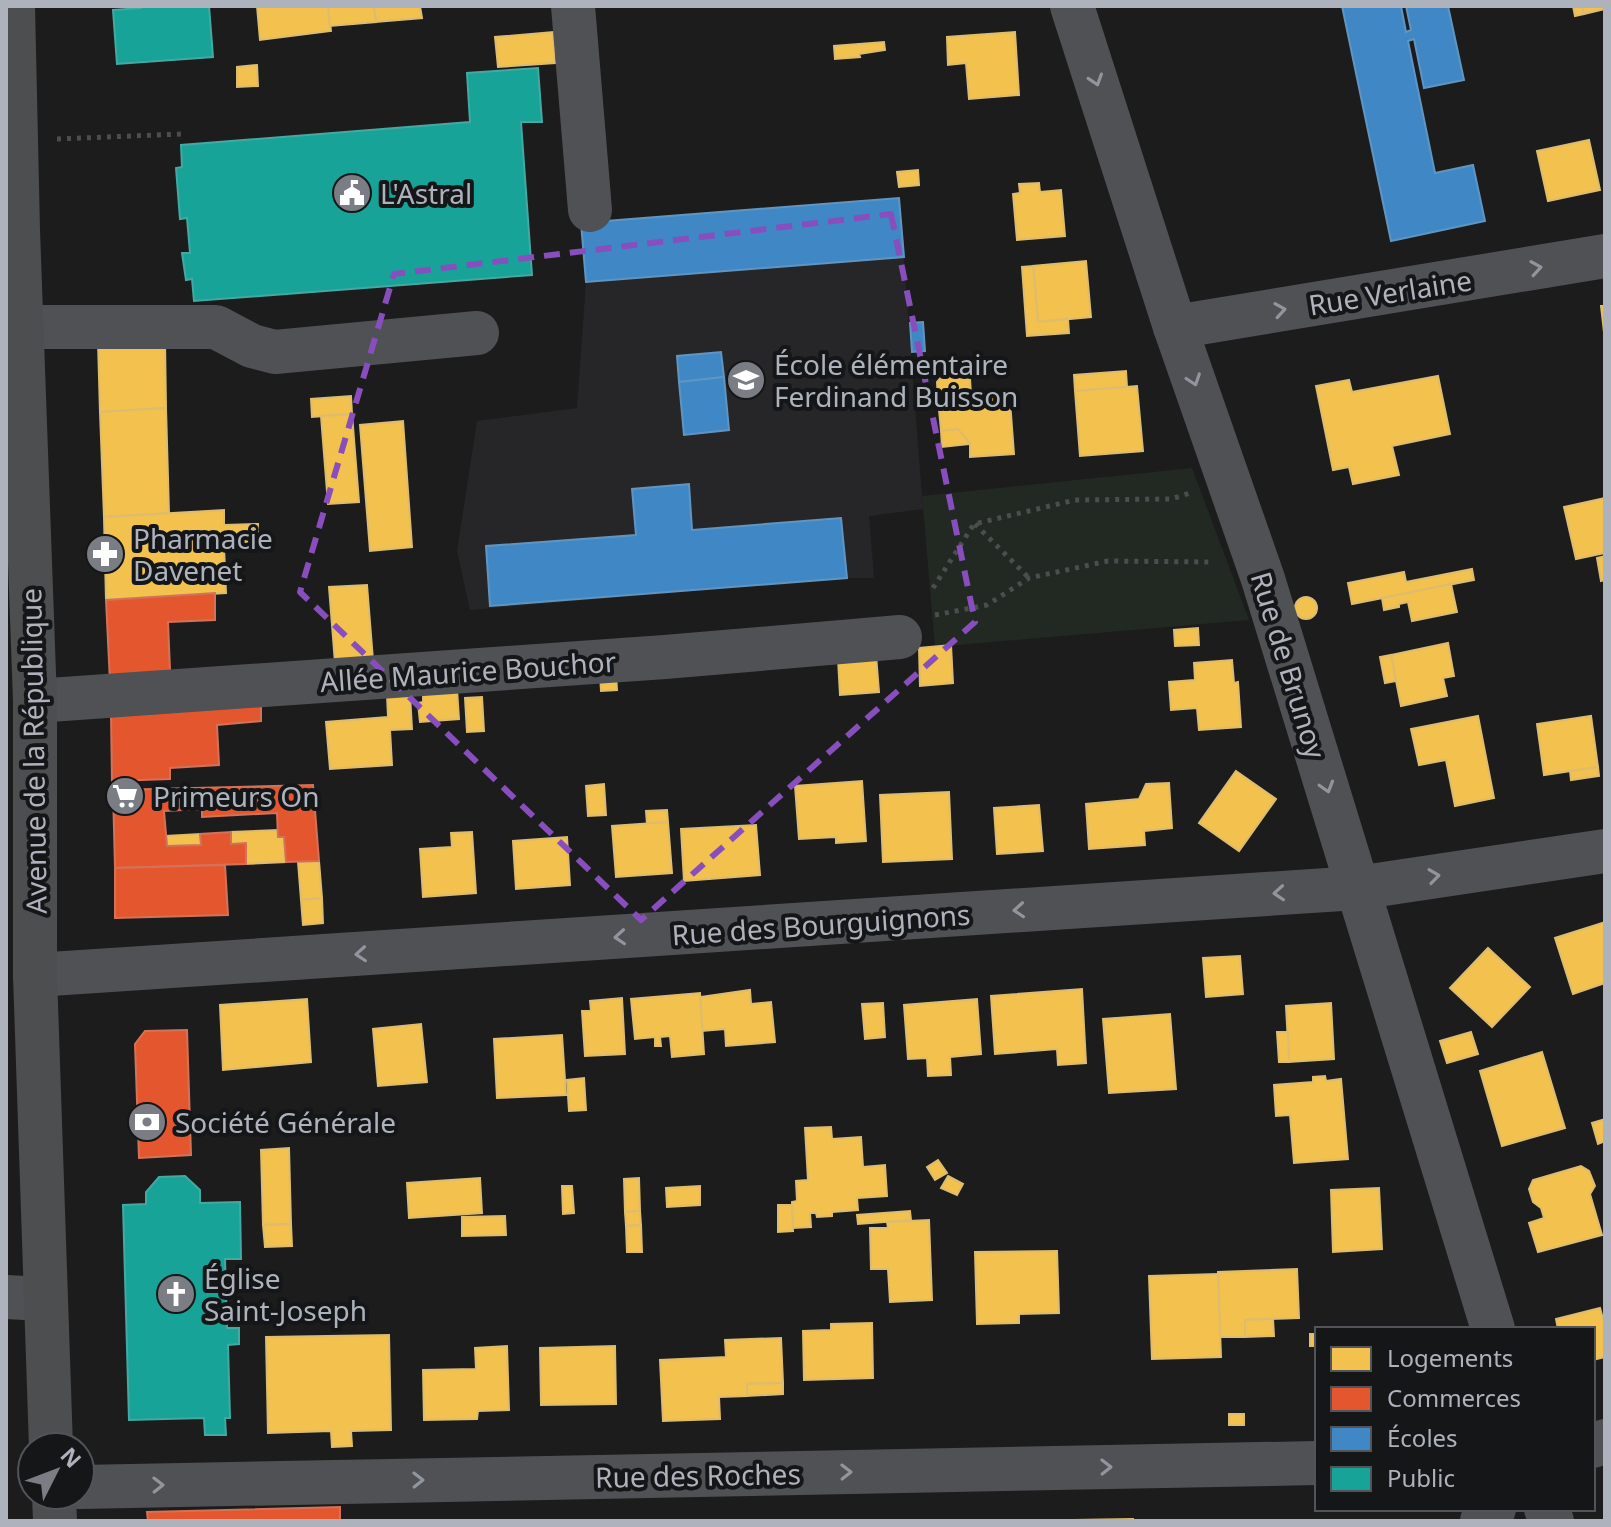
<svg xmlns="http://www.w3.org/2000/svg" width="1611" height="1527" font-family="'Noto Sans',sans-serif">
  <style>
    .built { fill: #262628 }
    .green { fill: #212922 }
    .homes { fill: #f2c14e; stroke: #ddbc6f; stroke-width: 2 }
    .shops { fill: #e4572e; stroke: #d47259; stroke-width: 2 }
    .schools { fill: #3f88c5; stroke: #6095c2; stroke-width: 2 }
    .public { fill: #17a398; stroke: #44a8a3; stroke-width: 2 }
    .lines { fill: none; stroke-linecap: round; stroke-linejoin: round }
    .path { stroke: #4c4d4f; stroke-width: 5; stroke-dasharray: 4 6; stroke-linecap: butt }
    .minor { stroke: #4f5155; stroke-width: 44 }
    .major { stroke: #4d4e50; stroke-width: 44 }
    .oneway { stroke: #91959d }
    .marked { fill: none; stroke: #884ebe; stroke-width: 6; stroke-dasharray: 16 10; stroke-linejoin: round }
    .labels { text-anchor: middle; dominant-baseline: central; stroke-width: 8; stroke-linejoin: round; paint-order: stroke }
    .poi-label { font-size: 28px; fill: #adb2bc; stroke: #151618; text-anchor: start }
    .street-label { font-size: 28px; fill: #adb2bc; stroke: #151618 }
  </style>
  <rect width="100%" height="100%" fill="#1c1c1c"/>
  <polygon class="built" points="899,198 923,509 869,516 874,578 847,578 470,610 457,551 477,421 577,408 586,282 581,223"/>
  <polygon class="green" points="1192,468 1249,620 935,647 922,496"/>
  <g class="homes">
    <polygon points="257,6 328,6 331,31 260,40"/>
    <polygon points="328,6 374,6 376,22 330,26"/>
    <polygon points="374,6 420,6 422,18 376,22"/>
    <polygon points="1573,6 1582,6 1584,14 1575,16"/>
    <polygon points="1582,6 1605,6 1605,9 1584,14"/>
    <polygon points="553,32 555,63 498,67 495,37"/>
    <polygon points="1015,32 1019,95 969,99 966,63 948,65 947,37"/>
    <polygon points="884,42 885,50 859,54 860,57 835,59 834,46"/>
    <polygon points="257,65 258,86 237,87 237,67"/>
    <polygon points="1589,140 1600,190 1548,201 1537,151"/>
    <polygon points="918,170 919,185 899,187 897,172"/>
    <polygon points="1039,183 1040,192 1061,190 1065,236 1017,240 1013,194 1020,193 1019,184"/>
    <polygon points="1086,261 1091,317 1038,322 1033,266"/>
    <polygon points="1033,266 1038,322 1068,319 1069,333 1027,336 1022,267"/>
    <polygon points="1601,306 1605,306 1605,341"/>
    <polygon points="165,341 166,408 100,412 98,342"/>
    <polygon points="1126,371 1127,387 1075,391 1074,375"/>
    <polygon points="964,374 970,378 971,396 938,399 937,382 942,376"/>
    <polygon points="1438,376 1450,434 1392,446 1399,475 1353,484 1349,467 1333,470 1316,386 1349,380 1352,392"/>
    <polygon points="1137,386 1143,451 1080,456 1075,391"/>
    <polygon points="1010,393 1010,401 976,404 975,396"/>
    <polygon points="351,396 352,414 312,417 311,399"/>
    <polygon points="975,396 976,404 1010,401 1014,454 970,457 970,444 958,429 941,431 938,399"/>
    <polygon points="166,408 169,513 104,517 100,412"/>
    <polygon points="352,414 359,502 328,504 321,416"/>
    <polygon points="403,421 412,547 370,551 360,425"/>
    <polygon points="958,429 970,444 942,447 941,431"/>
    <polygon points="1605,498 1605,553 1576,559 1564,507"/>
    <polygon points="224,510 224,525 258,524 258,546 224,547 226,593 106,600 104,517"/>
    <polygon points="1605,556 1605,580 1601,581 1597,558"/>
    <polygon points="1472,569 1474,580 1352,604 1348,583 1404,572 1406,582"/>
    <polygon points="1451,584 1457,612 1412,621 1408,602 1399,604 1399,607 1384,610 1382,598"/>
    <polygon points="367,585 373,660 335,663 329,587"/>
    <circle cx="1306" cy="608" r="11"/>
    <polygon points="1198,628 1199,645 1175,646 1174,630"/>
    <polygon points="1448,643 1454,676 1443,678 1447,696 1401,706 1391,655"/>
    <polygon points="951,645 953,683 920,686 919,648"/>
    <polygon points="876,655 879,692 840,695 838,659"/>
    <polygon points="1391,655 1396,681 1385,683 1380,657"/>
    <polygon points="1232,660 1234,683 1238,682 1241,727 1199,730 1197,708 1171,710 1169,682 1195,680 1194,663"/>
    <polygon points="616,673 617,690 601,691 600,674"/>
    <polygon points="457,689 459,719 420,722 418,703 423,702 423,692"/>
    <polygon points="410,694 412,729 390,730 392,765 330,769 326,722 388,717 387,695"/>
    <polygon points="482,697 484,731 467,732 465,698"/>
    <polygon points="1478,716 1494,798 1455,806 1446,760 1419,765 1411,729"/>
    <polygon points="1591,716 1598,767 1544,775 1537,724"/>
    <polygon points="1598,767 1599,776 1571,780 1570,771"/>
    <polygon points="1236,771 1276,799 1239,851 1199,823"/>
    <polygon points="862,781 866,841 836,843 836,837 799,839 795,786"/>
    <polygon points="1169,783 1172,828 1144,831 1145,845 1089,849 1086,804 1139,799 1146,784"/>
    <polygon points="604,784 606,815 588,816 586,786"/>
    <polygon points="949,792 952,859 883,862 880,795"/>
    <polygon points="1039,805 1043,851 997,854 994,808"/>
    <polygon points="667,810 668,822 647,824 646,811"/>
    <polygon points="668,822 672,873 616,877 612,826"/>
    <polygon points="756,825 760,875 684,881 681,829"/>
    <polygon points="278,830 278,837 284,837 286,862 246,864 246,843 231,844 231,832"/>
    <polygon points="472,832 476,893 423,897 420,849 452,847 451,833"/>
    <polygon points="200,834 201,845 167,846 166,836"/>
    <polygon points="567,837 570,885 516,889 513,841"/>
    <polygon points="319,861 322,898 301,900 298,862"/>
    <polygon points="322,898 323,923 303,925 301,900"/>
    <polygon points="1605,922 1605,983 1573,994 1555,938"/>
    <polygon points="1488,948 1530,987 1492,1027 1450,988"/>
    <polygon points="1240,956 1243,994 1206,997 1203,958"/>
    <polygon points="1082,989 1086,1063 1058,1065 1057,1049 995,1054 991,996"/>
    <polygon points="750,990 751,1004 771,1002 775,1042 726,1046 725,1029 702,1031 700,997"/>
    <polygon points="700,993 704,1054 672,1057 670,1036 660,1037 661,1046 655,1046 655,1037 635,1039 631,999"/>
    <polygon points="622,998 625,1054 585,1056 582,1011 591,1011 590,1001"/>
    <polygon points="307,999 311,1062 223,1070 220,1005"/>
    <polygon points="977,999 981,1054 950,1057 951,1075 928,1076 927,1058 908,1059 904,1005"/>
    <polygon points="883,1003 885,1037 865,1039 862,1004"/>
    <polygon points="1331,1003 1334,1059 1289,1062 1286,1006"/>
    <polygon points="1170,1014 1176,1089 1109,1093 1103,1019"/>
    <polygon points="421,1024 427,1082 378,1086 373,1029"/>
    <polygon points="1277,1032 1288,1032 1289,1062 1279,1062"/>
    <polygon points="1471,1032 1478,1054 1447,1063 1440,1041"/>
    <polygon points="562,1035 566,1095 497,1098 494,1039"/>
    <polygon points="1542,1052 1565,1128 1502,1146 1480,1071"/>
    <polygon points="1325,1076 1326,1081 1341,1079 1348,1159 1294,1163 1290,1115 1276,1116 1274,1085 1313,1082 1313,1077"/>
    <polygon points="584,1078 586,1110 569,1111 567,1080"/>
    <polygon points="1605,1119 1605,1141 1598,1144 1592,1123"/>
    <polygon points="831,1127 832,1139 861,1137 863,1167 885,1165 887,1196 857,1198 858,1210 832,1212 832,1216 817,1217 816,1213 810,1213 811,1227 793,1228 792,1202 797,1201 796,1181 808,1180 805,1128"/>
    <polygon points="289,1148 291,1224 263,1225 261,1150"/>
    <polygon points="938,1160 947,1173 935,1180 927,1167"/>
    <polygon points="1581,1166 1589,1171 1595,1186 1590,1194 1602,1235 1538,1252 1529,1223 1544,1218 1541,1208 1533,1202 1529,1189 1533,1180"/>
    <polygon points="948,1176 963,1184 957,1195 941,1188"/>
    <polygon points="480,1178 482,1213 409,1218 407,1183"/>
    <polygon points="639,1178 640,1211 625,1212 624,1179"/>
    <polygon points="562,1186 572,1186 574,1213 563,1214"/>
    <polygon points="700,1186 700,1205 667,1207 666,1188"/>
    <polygon points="1379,1188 1382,1249 1333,1252 1331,1190"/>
    <polygon points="778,1205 792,1205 793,1231 778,1232"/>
    <polygon points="640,1211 641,1225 626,1226 625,1212"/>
    <polygon points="910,1211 911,1220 858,1224 857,1215"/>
    <polygon points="505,1216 506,1235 462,1236 462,1217"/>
    <polygon points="929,1220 932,1300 890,1302 888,1269 871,1269 870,1228 888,1228 887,1222"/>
    <polygon points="291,1224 292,1246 265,1247 263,1225"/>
    <polygon points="641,1225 642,1252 627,1252 626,1226"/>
    <polygon points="1057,1251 1059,1313 1019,1314 1019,1323 977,1324 975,1252"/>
    <polygon points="1297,1269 1299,1318 1245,1320 1245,1337 1220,1337 1218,1272"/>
    <polygon points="1218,1274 1221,1357 1152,1359 1149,1276"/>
    <polygon points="1600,1308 1603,1319 1605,1318 1605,1357 1593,1360 1593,1329 1558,1329 1556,1319"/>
    <polygon points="1273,1319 1274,1336 1245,1337 1245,1320"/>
    <polygon points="872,1323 873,1378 804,1380 803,1331 831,1330 831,1324"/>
    <rect x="1310" y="1334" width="7" height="12"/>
    <polygon points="389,1335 391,1430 351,1431 352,1446 332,1447 331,1431 268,1433 266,1337"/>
    <polygon points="781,1338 783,1383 747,1384 747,1396 719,1397 720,1419 663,1421 660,1360 726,1357 725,1340"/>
    <polygon points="507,1346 509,1410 478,1411 477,1419 424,1420 423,1370 476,1369 475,1348"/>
    <polygon points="615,1346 616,1404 541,1405 540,1348"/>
    <polygon points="783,1383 783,1394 747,1396 747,1384"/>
    <rect x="1229" y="1414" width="15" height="11"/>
    <polygon points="1133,1519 1133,1521 1073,1520"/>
  </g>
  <g class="shops">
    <polygon points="215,593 215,620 168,622 170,670 110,682 106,600"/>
    <polygon points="261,705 261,721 217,725 219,765 170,768 170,779 112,781 111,714"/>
    <polygon points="313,785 319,861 286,862 284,837 278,837 277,813 202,817 202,809 164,811 167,846 201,845 200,834 231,832 231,844 246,843 246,864 115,868 113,790"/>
    <polygon points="225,865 228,915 115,918 115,868"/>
    <polygon points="187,1030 191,1155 139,1158 135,1044 145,1031"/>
    <polygon points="340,1507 340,1521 148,1521 147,1512"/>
  </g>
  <g class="schools">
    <polygon points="1342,6 1401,6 1406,32 1411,30 1406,6 1448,6 1464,80 1424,88 1414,39 1408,41 1435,173 1473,165 1485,221 1391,241"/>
    <polygon points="899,198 904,257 586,282 581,223"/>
    <polygon points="923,322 925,351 912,352 910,323"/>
    <polygon points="721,352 724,377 679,382 677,356"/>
    <polygon points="724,377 729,430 684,435 679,382"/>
    <polygon points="689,484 692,530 841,518 847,578 490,606 486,546 636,535 632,489"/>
  </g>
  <g class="public">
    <polygon points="141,6 209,6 213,57 117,64 113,10 141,8"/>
    <polygon points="538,68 542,122 521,122 532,275 194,301 192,279 186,280 182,253 190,253 187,218 180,219 176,168 182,167 181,145 470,122 467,73"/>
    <polygon points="185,1176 200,1190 200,1203 240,1202 241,1259 225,1259 227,1328 239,1328 239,1344 228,1345 230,1418 225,1418 226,1435 205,1435 204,1418 129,1420 123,1205 146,1204 146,1192 159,1177"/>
  </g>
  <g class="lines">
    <g class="path">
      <polyline points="57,139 181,134"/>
      <polyline points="975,524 1029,578"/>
      <polyline points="933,588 974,524 1075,500 1171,499 1190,493"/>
      <polyline points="935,615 987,605 1029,578 1108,561 1210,562"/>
    </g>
    <g class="minor">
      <polyline points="573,6 590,210"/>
      <polyline points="1072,6 1175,327 1263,579 1493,1329"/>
      <polyline points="21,327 216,327 252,346 275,352 477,333"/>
      <polyline points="1175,327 1605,256"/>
      <polyline points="35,701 665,657 900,637"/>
      <polyline points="35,975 1357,888 1605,851"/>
      <polyline points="6,1297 45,1299"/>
      <polyline points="1593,1446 1605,1441"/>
      <polyline points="80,1487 1317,1463"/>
      <polyline points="1546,1509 1552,1521"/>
      <polyline points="1482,1521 1494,1509"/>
    </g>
    <g class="major">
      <polyline points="13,6 18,230 35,701 35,975 51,1447"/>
      <polyline points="54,1495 55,1521"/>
    </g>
  </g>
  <defs><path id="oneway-chevron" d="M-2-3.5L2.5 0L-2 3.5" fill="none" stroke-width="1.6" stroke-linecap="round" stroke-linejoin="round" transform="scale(2)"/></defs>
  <g class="oneway">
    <use href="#oneway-chevron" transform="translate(1096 80) rotate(72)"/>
    <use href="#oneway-chevron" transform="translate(1536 268) rotate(-9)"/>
    <use href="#oneway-chevron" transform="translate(1280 310) rotate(-9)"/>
    <use href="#oneway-chevron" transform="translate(1194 380) rotate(71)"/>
    <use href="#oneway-chevron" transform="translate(1327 787) rotate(73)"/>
    <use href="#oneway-chevron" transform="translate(1434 876) rotate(-8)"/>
    <use href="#oneway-chevron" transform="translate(1279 893) rotate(176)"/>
    <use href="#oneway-chevron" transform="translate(1019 910) rotate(176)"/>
    <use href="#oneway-chevron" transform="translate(620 937) rotate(176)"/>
    <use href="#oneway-chevron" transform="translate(361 954) rotate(176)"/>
    <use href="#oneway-chevron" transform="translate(1106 1467) rotate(-1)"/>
    <use href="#oneway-chevron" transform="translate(846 1472) rotate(-1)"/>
    <use href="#oneway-chevron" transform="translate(418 1480) rotate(-1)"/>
    <use href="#oneway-chevron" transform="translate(158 1485) rotate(-1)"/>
  </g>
  <path class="marked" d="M891,214L975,622L641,920L300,592L394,274Z"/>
  <defs>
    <g id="civic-disc" transform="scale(2)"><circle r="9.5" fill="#7a7e84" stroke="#151618"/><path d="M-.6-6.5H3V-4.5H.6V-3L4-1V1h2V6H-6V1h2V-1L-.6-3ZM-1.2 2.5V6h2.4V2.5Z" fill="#fff"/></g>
    <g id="school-disc" transform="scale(2)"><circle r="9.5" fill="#7a7e84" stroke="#151618"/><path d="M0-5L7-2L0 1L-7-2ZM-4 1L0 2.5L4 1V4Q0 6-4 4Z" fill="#fff"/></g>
    <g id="pharmacy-disc" transform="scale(2)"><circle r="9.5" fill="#7a7e84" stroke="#151618"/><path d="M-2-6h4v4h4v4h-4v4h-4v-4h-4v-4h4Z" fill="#fff"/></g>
    <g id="supermarket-disc" transform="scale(2)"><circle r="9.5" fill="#7a7e84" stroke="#151618"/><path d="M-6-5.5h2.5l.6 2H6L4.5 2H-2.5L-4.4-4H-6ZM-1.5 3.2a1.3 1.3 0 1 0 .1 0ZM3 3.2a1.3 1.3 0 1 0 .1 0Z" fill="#fff"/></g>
    <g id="bank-disc" transform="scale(2)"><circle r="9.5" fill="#7a7e84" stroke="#151618"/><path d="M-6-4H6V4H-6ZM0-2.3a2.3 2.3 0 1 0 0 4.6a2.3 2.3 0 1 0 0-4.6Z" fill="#fff"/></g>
    <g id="church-disc" transform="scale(2)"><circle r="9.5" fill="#7a7e84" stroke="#151618"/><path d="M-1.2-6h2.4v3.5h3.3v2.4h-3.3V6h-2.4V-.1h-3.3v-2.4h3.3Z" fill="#fff"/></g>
  </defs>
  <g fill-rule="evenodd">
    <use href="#civic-disc" x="352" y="193"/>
    <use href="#school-disc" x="746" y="380"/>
    <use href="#pharmacy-disc" x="105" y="554"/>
    <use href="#supermarket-disc" x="125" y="796"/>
    <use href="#bank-disc" x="147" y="1122"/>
    <use href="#church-disc" x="176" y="1294"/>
  </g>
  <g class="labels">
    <g class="poi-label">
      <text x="380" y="193">L'Astral</text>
      <text x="774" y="364">École élémentaire<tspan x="774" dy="32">Ferdinand Buisson</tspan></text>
      <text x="133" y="538">Pharmacie<tspan x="133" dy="32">Davenet</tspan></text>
      <text x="153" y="796">Primeurs On</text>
      <text x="175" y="1122">Société Générale</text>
      <text x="204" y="1278">Église<tspan x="204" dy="32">Saint-Joseph</tspan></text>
    </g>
    <g class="street-label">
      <text transform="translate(1390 292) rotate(-9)">Rue Verlaine</text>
      <text transform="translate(1289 665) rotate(73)">Rue de Brunoy</text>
      <text transform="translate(468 671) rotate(-4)">Allée Maurice Bouchor</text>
      <text transform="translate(33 751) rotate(-91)">Avenue de la République</text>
      <text transform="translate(821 924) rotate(-4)">Rue des Bourguignons</text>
      <text transform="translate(698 1475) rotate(-1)">Rue des Roches</text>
    </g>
  </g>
  <rect width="1611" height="1527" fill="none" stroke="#adb2bc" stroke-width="16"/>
  <rect x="1315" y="1327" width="280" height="184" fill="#151618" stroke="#52545a" stroke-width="2"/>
  <rect x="1331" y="1347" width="40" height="24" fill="#f2c14e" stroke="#52545a" stroke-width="2"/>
  <text x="1387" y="1367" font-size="24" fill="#adb2bc">Logements</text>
  <rect x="1331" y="1387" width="40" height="24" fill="#e4572e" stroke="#52545a" stroke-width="2"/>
  <text x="1387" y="1407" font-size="24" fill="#adb2bc">Commerces</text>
  <rect x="1331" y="1427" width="40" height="24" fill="#3f88c5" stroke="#52545a" stroke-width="2"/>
  <text x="1387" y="1447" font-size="24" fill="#adb2bc">Écoles</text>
  <rect x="1331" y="1467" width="40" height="24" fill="#17a398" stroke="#52545a" stroke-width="2"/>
  <text x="1387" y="1487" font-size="24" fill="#adb2bc">Public</text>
  <g transform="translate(56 1471) rotate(48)"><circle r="38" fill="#151618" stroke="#52545a" stroke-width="2"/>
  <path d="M0-6L14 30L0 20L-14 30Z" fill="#7a7e84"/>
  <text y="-12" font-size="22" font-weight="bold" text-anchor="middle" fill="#adb2bc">N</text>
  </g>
</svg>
